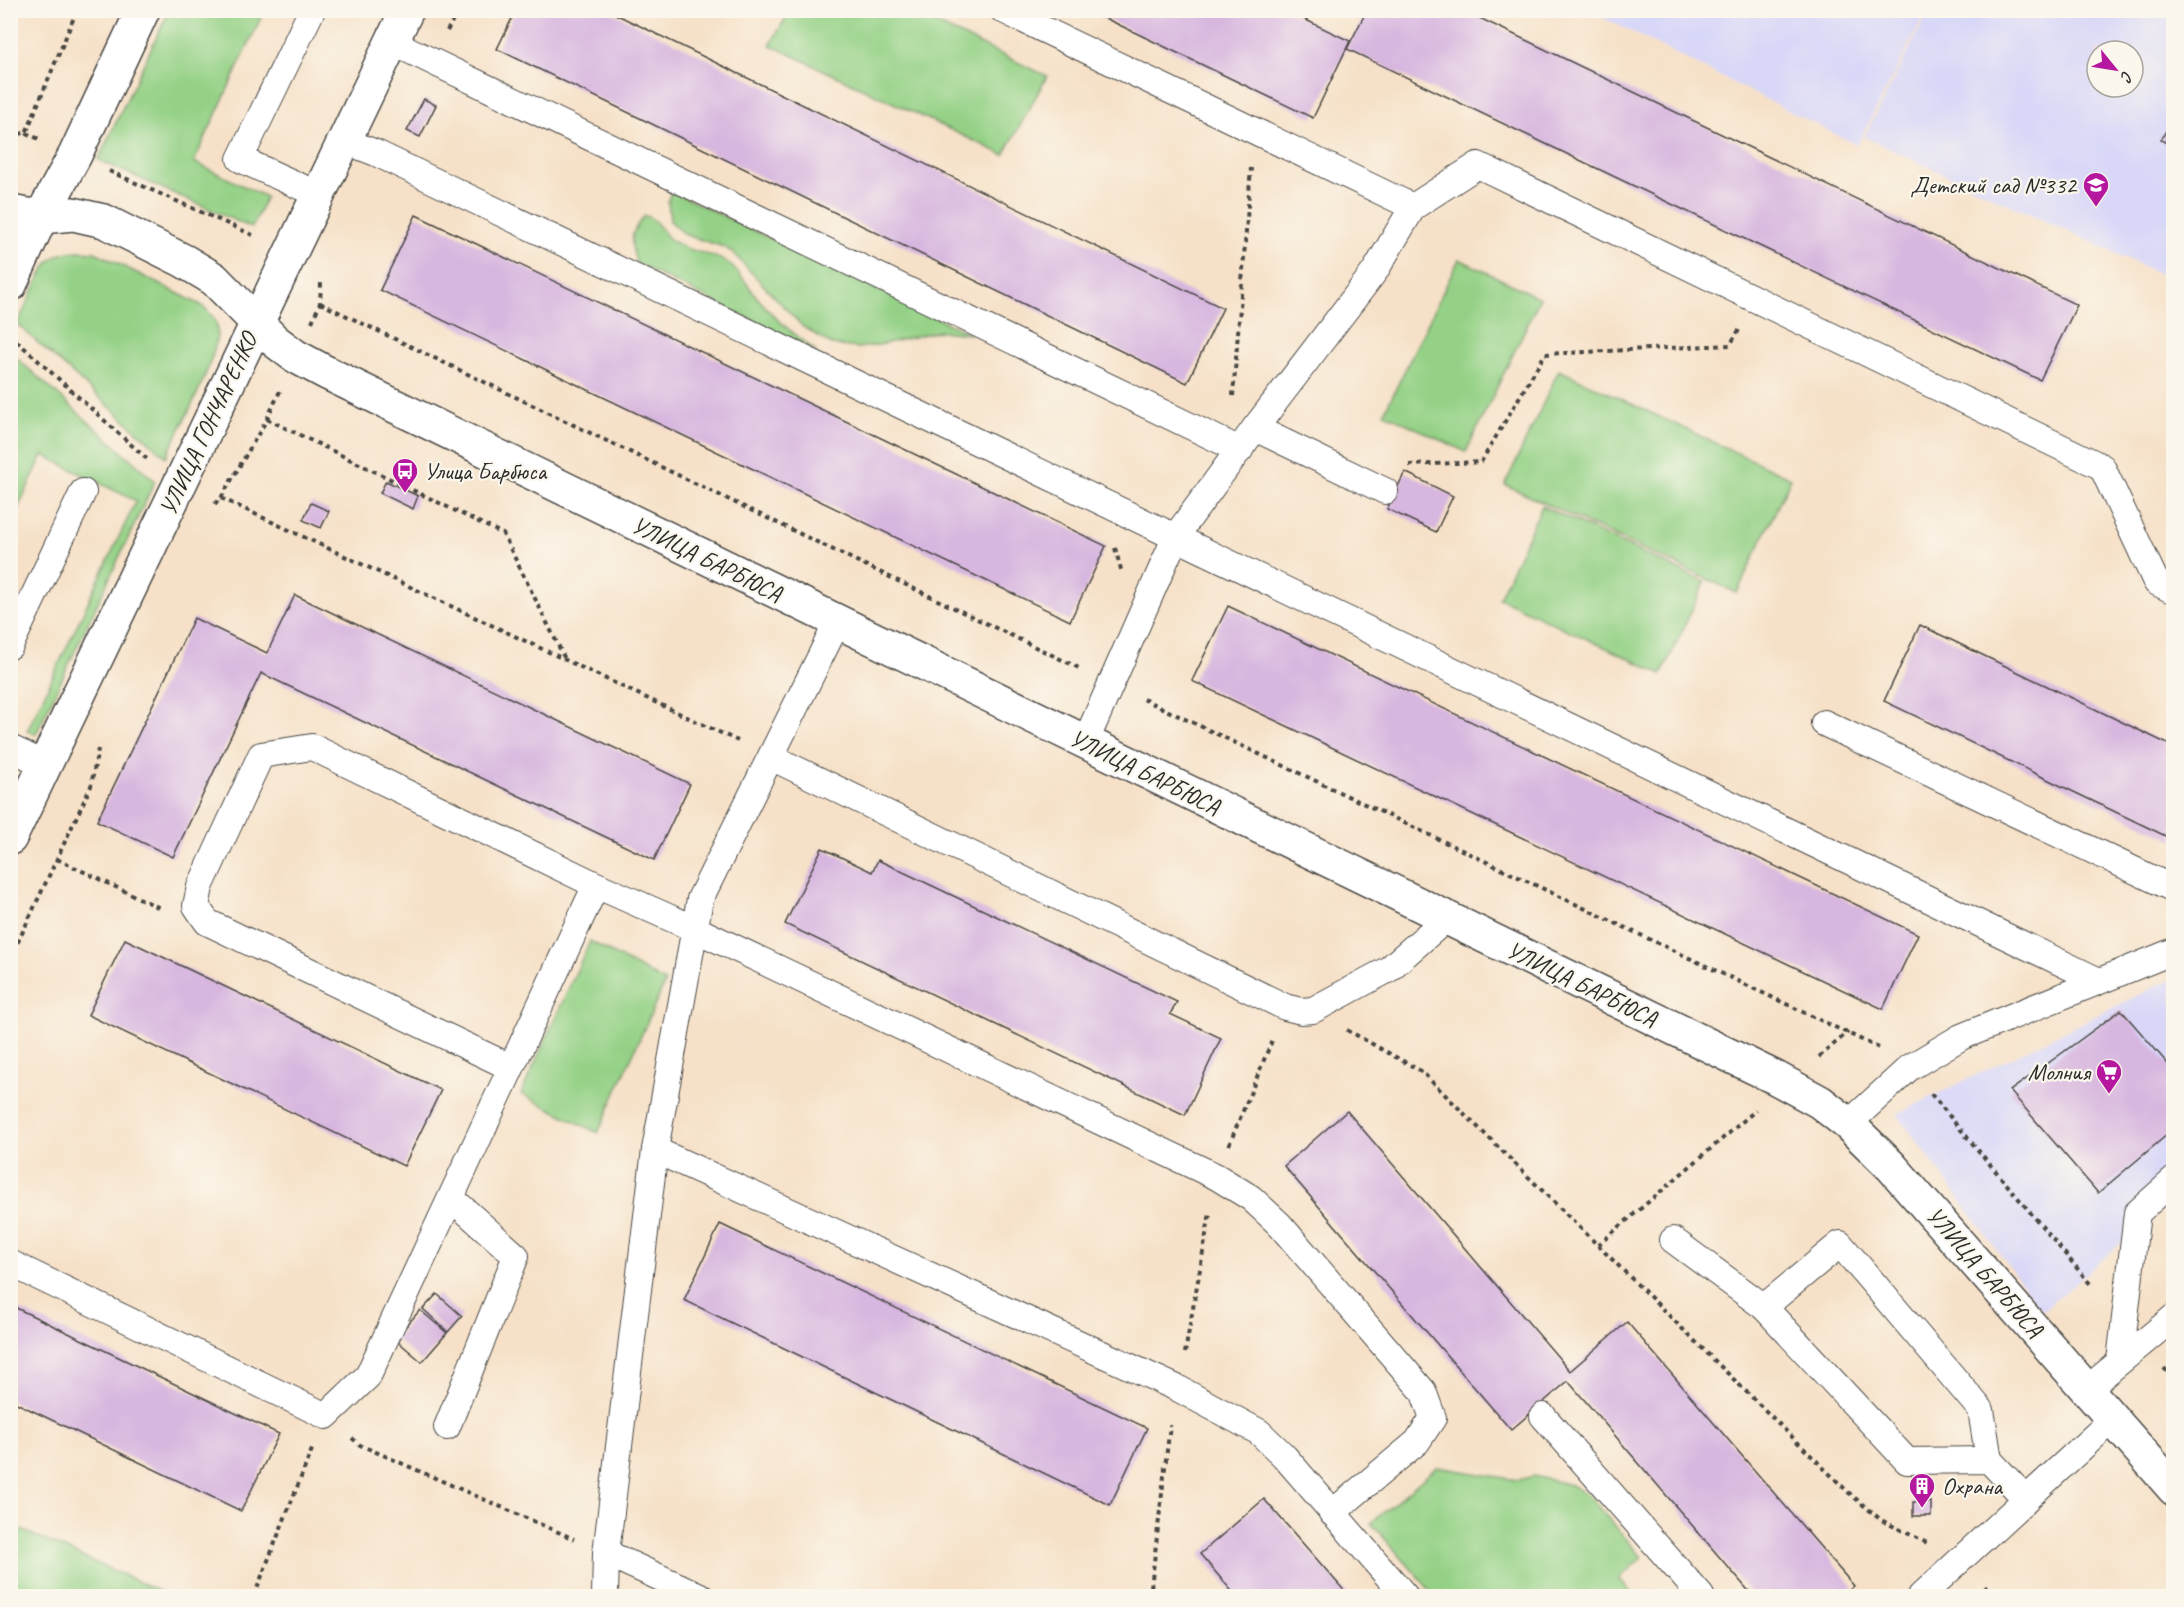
<svg xmlns="http://www.w3.org/2000/svg" width="2184" height="1607" font-family="Caveat,sans-serif">
  <style>
    .built { fill: #d8d7f8; fill-rule: evenodd }
    .green { fill: #94d186; stroke: #607e58; stroke-width: 1.5 }
    .building { fill: #d7b6df }
    .lines { fill: none; stroke-linecap: round; stroke-linejoin: round }
    .lane-casing { stroke: #494643; stroke-width: 28 }
    .secondary-casing { stroke: #494643; stroke-width: 36 }
    .path { stroke: #494643; stroke-width: 4; stroke-dasharray: 4.5 4.5; stroke-linecap: butt }
    .lane { stroke: #fff; stroke-width: 26 }
    .secondary { stroke: #fff; stroke-width: 33 }
    .labels { text-anchor: middle; dominant-baseline: central; stroke-width: 4.5; stroke-linejoin: round; paint-order: stroke }
    .poi-label { font-size: 24px; fill: #2b2b2b; stroke: #fbf7ec; text-anchor: end }
    .street-label { font-size: 24px; fill: #2b2b2b; stroke: #fbf7ec }
  </style>
  <rect width="100%" height="100%" fill="#fbf7ec"/>
  <filter id="ink" filterUnits="userSpaceOnUse"><feTurbulence type="fractalNoise" baseFrequency=".0167" numOctaves="2"/><feDisplacementMap in="SourceGraphic" scale="12" xChannelSelector="R" yChannelSelector="G"/><feConvolveMatrix kernelMatrix="1 2 1 2 8 2 1 2 1" color-interpolation-filters="sRGB"/></filter>
  <filter id="wash" filterUnits="userSpaceOnUse"><feTurbulence type="fractalNoise" baseFrequency=".008" numOctaves="4" result="noise"/><feDisplacementMap in="SourceGraphic" scale="24" xChannelSelector="R" yChannelSelector="G"/><feGaussianBlur stdDeviation="1.35" result="paint"/><feColorMatrix in="noise" values="0 0 0 0 0 0 0 0 0 0 0 0 0 0 0 0 0 1.4 0 .05"/><feComposite in="paint" operator="in"/></filter>
  <g filter="url(#wash)">
    <rect width="100%" height="100%" fill="#f6e1c8"/>
    <g class="built">
      <polygon points="1590,11 1927,11 1857,145"/>
      <path d="M1929,11H2173V280L1864,137ZM2097,51H2133V87H2097Z"/>
      <polygon points="2173,978 2173,1199 2042,1311 1897,1114"/>
    </g>
    <g class="green">
      <polygon points="169,11 264,11 194,162 266,197 252,228 98,160"/>
      <polygon points="790,11 910,11 1047,76 1004,155 770,45"/>
      <polygon points="671,191 970,334 939,331 879,345 858,348 832,345 803,327 733,253 724,247 686,235 670,221 668,202"/>
      <path d="M644,216C655,216 662,232 670,239C688,254 712,251 729,264C742,274 751,291 762,303C778,322 797,337 817,352L637,264C629,243 629,234 644,216Z"/>
      <path d="M78,251L95,252L201,305C208,311 216,318 217,327C221,354 179,430 166,457L17,324C26,308 39,272 51,260C59,253 68,252 78,251Z"/>
      <polygon points="1459,259 1540,298 1466,452 1384,413"/>
      <polygon points="11,353 155,481 36,734 27,731 136,501 43,455 11,523"/>
      <polygon points="1559,370 1791,478 1737,593 1505,485"/>
      <polygon points="1542,506 1705,582 1662,674 1499,598"/>
      <polygon points="590,941 665,982 598,1133 521,1094"/>
      <polygon points="1437,1467 1518,1480 1534,1476 1571,1485 1587,1494 1642,1557 1619,1579 1634,1596 1435,1596 1371,1523"/>
      <polygon points="10,1525 164,1593 163,1596 11,1596"/>
    </g>
    <g id="blocks">
      <g class="building">
        <polygon points="516,10 607,10 1223,308 1187,383 497,49"/>
        <polygon points="1088,10 1285,10 1350,41 1313,118"/>
        <polygon points="1367,10 1463,10 2077,305 2040,380 1347,49"/>
        <polygon points="424,99 436,105 420,137 407,131"/>
        <polygon points="2174,116 2174,147 2161,140"/>
        <polygon points="416,215 1106,546 1070,621 380,290"/>
        <polygon points="1405,472 1453,496 1436,532 1387,509"/>
        <polygon points="386,481 418,496 413,509 380,493"/>
        <polygon points="311,503 329,511 321,528 303,520"/>
        <polygon points="295,595 690,784 654,860 261,673 173,857 97,821 194,618 267,653"/>
        <polygon points="1228,606 1918,934 1883,1009 1192,681"/>
        <polygon points="1920,625 2174,747 2174,840 1884,701"/>
        <polygon points="822,848 872,872 878,860 1177,1002 1170,1014 1221,1038 1185,1115 785,924"/>
        <polygon points="125,939 441,1090 404,1166 88,1015"/>
        <polygon points="2121,1010 2174,1071 2174,1129 2098,1193 2010,1091"/>
        <polygon points="1347,1111 1570,1371 1627,1322 1854,1586 1842,1596 1753,1596 1568,1381 1511,1430 1284,1166"/>
        <polygon points="720,1224 1147,1428 1110,1505 684,1300"/>
        <polygon points="437,1294 462,1316 448,1332 423,1309"/>
        <polygon points="10,1305 279,1434 241,1511 10,1400"/>
        <polygon points="420,1310 447,1333 422,1362 395,1339"/>
        <polygon points="1264,1499 1299,1539 1349,1596 1236,1596 1200,1554"/>
        <rect x="1913" y="1502" width="18" height="14"/>
      </g>
    </g>
  </g>
  <g filter="url(#ink)">
    <use href="#blocks" fill-opacity="0" stroke="#494643" stroke-width="1.5"/>
    <g class="lines">
      <g class="lane-casing">
        <g id="lane">
          <polyline points="312,10 240,159 319,195"/>
          <polyline points="1003,10 1413,207"/>
          <polyline points="392,42 1240,450"/>
          <polyline points="345,141 376,153 2099,981"/>
          <polyline points="1255,428 1385,491"/>
          <polyline points="10,646 83,492"/>
          <polyline points="1824,723 2174,889"/>
          <polyline points="1085,743 1176,536 1255,428 1375,271 1413,207 1478,165 2102,467 2156,582 2174,591"/>
          <polyline points="10,748 46,765"/>
          <polyline points="771,757 1285,1007 1301,1011 1313,1010 1389,969 1447,918"/>
          <polyline points="510,1067 207,922 196,906 200,887 261,755 312,747 596,885"/>
          <polyline points="1848,1124 1909,1068 1961,1037 2174,951"/>
          <polyline points="655,1150 1179,1389 1259,1432 1284,1456 1405,1596"/>
          <polyline points="1673,1240 1764,1307 1907,1461 1989,1460 2026,1499"/>
          <polyline points="10,1263 326,1416 368,1376 596,885 695,929 1217,1177 1251,1198 1279,1224 1423,1391 1433,1418 1417,1442 1332,1513"/>
          <polyline points="1764,1307 1840,1244 1981,1410 1989,1460"/>
          <polyline points="2120,1361 2137,1213 2174,1180"/>
          <polyline points="2087,1389 2174,1317"/>
          <polyline points="1543,1416 1701,1596"/>
          <polyline points="447,1427 516,1256 451,1198"/>
          <polyline points="606,1553 700,1596"/>
          <polyline points="605,1596 606,1553 655,1150 700,899 837,623"/>
          <polyline points="1921,1596 2113,1419"/>
        </g>
      </g>
      <g class="secondary-casing">
        <g id="secondary">
          <polyline points="10,212 41,217 73,214 104,221 184,261 214,279 275,341 295,356 327,373 1776,1078 1820,1102 1848,1124 1891,1166 2174,1489"/>
          <polyline points="10,285 41,217 75,155 143,10"/>
          <polyline points="10,838 407,10"/>
        </g>
      </g>
      <g class="path">
        <polyline points="447,31 458,10"/>
        <polyline points="26,133 39,139"/>
        <polyline points="10,135 26,133 77,10"/>
        <polyline points="109,171 255,236"/>
        <polyline points="320,303 1079,668"/>
        <polyline points="312,322 320,303 321,283"/>
        <polyline points="10,335 148,460"/>
        <polyline points="1233,396 1251,168"/>
        <polyline points="267,419 503,534 565,659"/>
        <polyline points="1409,465 1481,462 1545,354 1730,345 1739,330"/>
        <polyline points="221,498 738,741"/>
        <polyline points="215,504 221,498 267,419 280,391"/>
        <polyline points="1115,548 1122,573"/>
        <polyline points="1143,699 1879,1048"/>
        <polyline points="57,859 162,909"/>
        <polyline points="10,959 91,786 98,749"/>
        <polyline points="1347,1030 1421,1071 1848,1492 1881,1520 1927,1543"/>
        <polyline points="1819,1057 1848,1032"/>
        <polyline points="1931,1094 2092,1286"/>
        <polyline points="1229,1145 1273,1038"/>
        <polyline points="1598,1245 1756,1110"/>
        <polyline points="1185,1353 1210,1213"/>
        <polyline points="2164,1368 2174,1379"/>
        <polyline points="352,1438 360,1445 574,1539"/>
        <polyline points="1985,1586 1994,1596"/>
        <polyline points="254,1596 313,1447"/>
        <polyline points="1150,1596 1170,1425"/>
      </g>
      <use href="#lane" class="lane"/>
      <use href="#secondary" class="secondary"/>
    </g>
  </g>
  <defs>
    <g id="school-pin" transform="scale(1.35)"><path d="M0 17L-7.5 6A9.5 9.5 0 1 1 7.5 6Z" fill="#b5179e" stroke="#fbf7ec"/><path d="M0-5L7-2L0 1L-7-2ZM-4 1L0 2.5L4 1V4Q0 6-4 4Z" fill="#fff"/></g>
    <g id="bus-pin" transform="scale(1.35)"><path d="M0 17L-7.5 6A9.5 9.5 0 1 1 7.5 6Z" fill="#b5179e" stroke="#fbf7ec"/><path d="M-5-6H5V4H4V6H2V4H-2V6H-4V4H-5ZM-3.5-4V0h7V-4ZM-3.5 1.2v1.5H-2V1.2ZM2 1.2v1.5H3.5V1.2Z" fill="#fff"/></g>
    <g id="supermarket-pin" transform="scale(1.35)"><path d="M0 17L-7.5 6A9.5 9.5 0 1 1 7.5 6Z" fill="#b5179e" stroke="#fbf7ec"/><path d="M-6-5.5h2.5l.6 2H6L4.5 2H-2.5L-4.4-4H-6ZM-1.5 3.2a1.3 1.3 0 1 0 .1 0ZM3 3.2a1.3 1.3 0 1 0 .1 0Z" fill="#fff"/></g>
    <g id="building-pin" transform="scale(1.35)"><path d="M0 17L-7.5 6A9.5 9.5 0 1 1 7.5 6Z" fill="#b5179e" stroke="#fbf7ec"/><path d="M-4-6H4V6H1V3H-1V6H-4ZM-2.5-4.3h1.7v1.8h-1.7ZM.8-4.3h1.7v1.8H.8ZM-2.5-1h1.7V.8h-1.7ZM.8-1h1.7V.8H.8Z" fill="#fff"/></g>
  </defs>
  <g fill-rule="evenodd">
    <use href="#school-pin" x="2096" y="185"/>
    <use href="#bus-pin" x="405" y="471"/>
    <use href="#supermarket-pin" x="2109" y="1072"/>
    <use href="#building-pin" x="1922" y="1486"/>
  </g>
  <g class="labels">
    <g class="poi-label">
      <text x="2076" y="185">Детский сад №332</text>
      <text x="424" y="471" text-anchor="start">Улица Барбюса</text>
      <text x="2090" y="1072">Молния</text>
      <text x="1942" y="1486" text-anchor="start">Охрана</text>
    </g>
    <g class="street-label">
      <text transform="translate(208 424) rotate(-65)">УЛИЦА ГОНЧАРЕНКО</text>
      <text transform="translate(707 559) rotate(26)">УЛИЦА БАРБЮСА</text>
      <text transform="translate(1145 772) rotate(26)">УЛИЦА БАРБЮСА</text>
      <text transform="translate(1582 984) rotate(26)">УЛИЦА БАРБЮСА</text>
      <text transform="translate(1985 1272) rotate(49)">УЛИЦА БАРБЮСА</text>
    </g>
  </g>
  <rect width="2184" height="1607" fill="none" stroke="#fbf7ec" stroke-width="36"/>
  <g transform="translate(2115 69) rotate(120)"><circle r="28" fill="#fbf7ec" stroke="#a8a59f" stroke-width="1.5"/>
  <path d="M0-4.5L10 22L0 15L-10 22Z" fill="#b5179e"/>
  <text y="-9" font-size="16" font-weight="bold" text-anchor="middle" fill="#2b2b2b">С</text>
  </g>
</svg>
